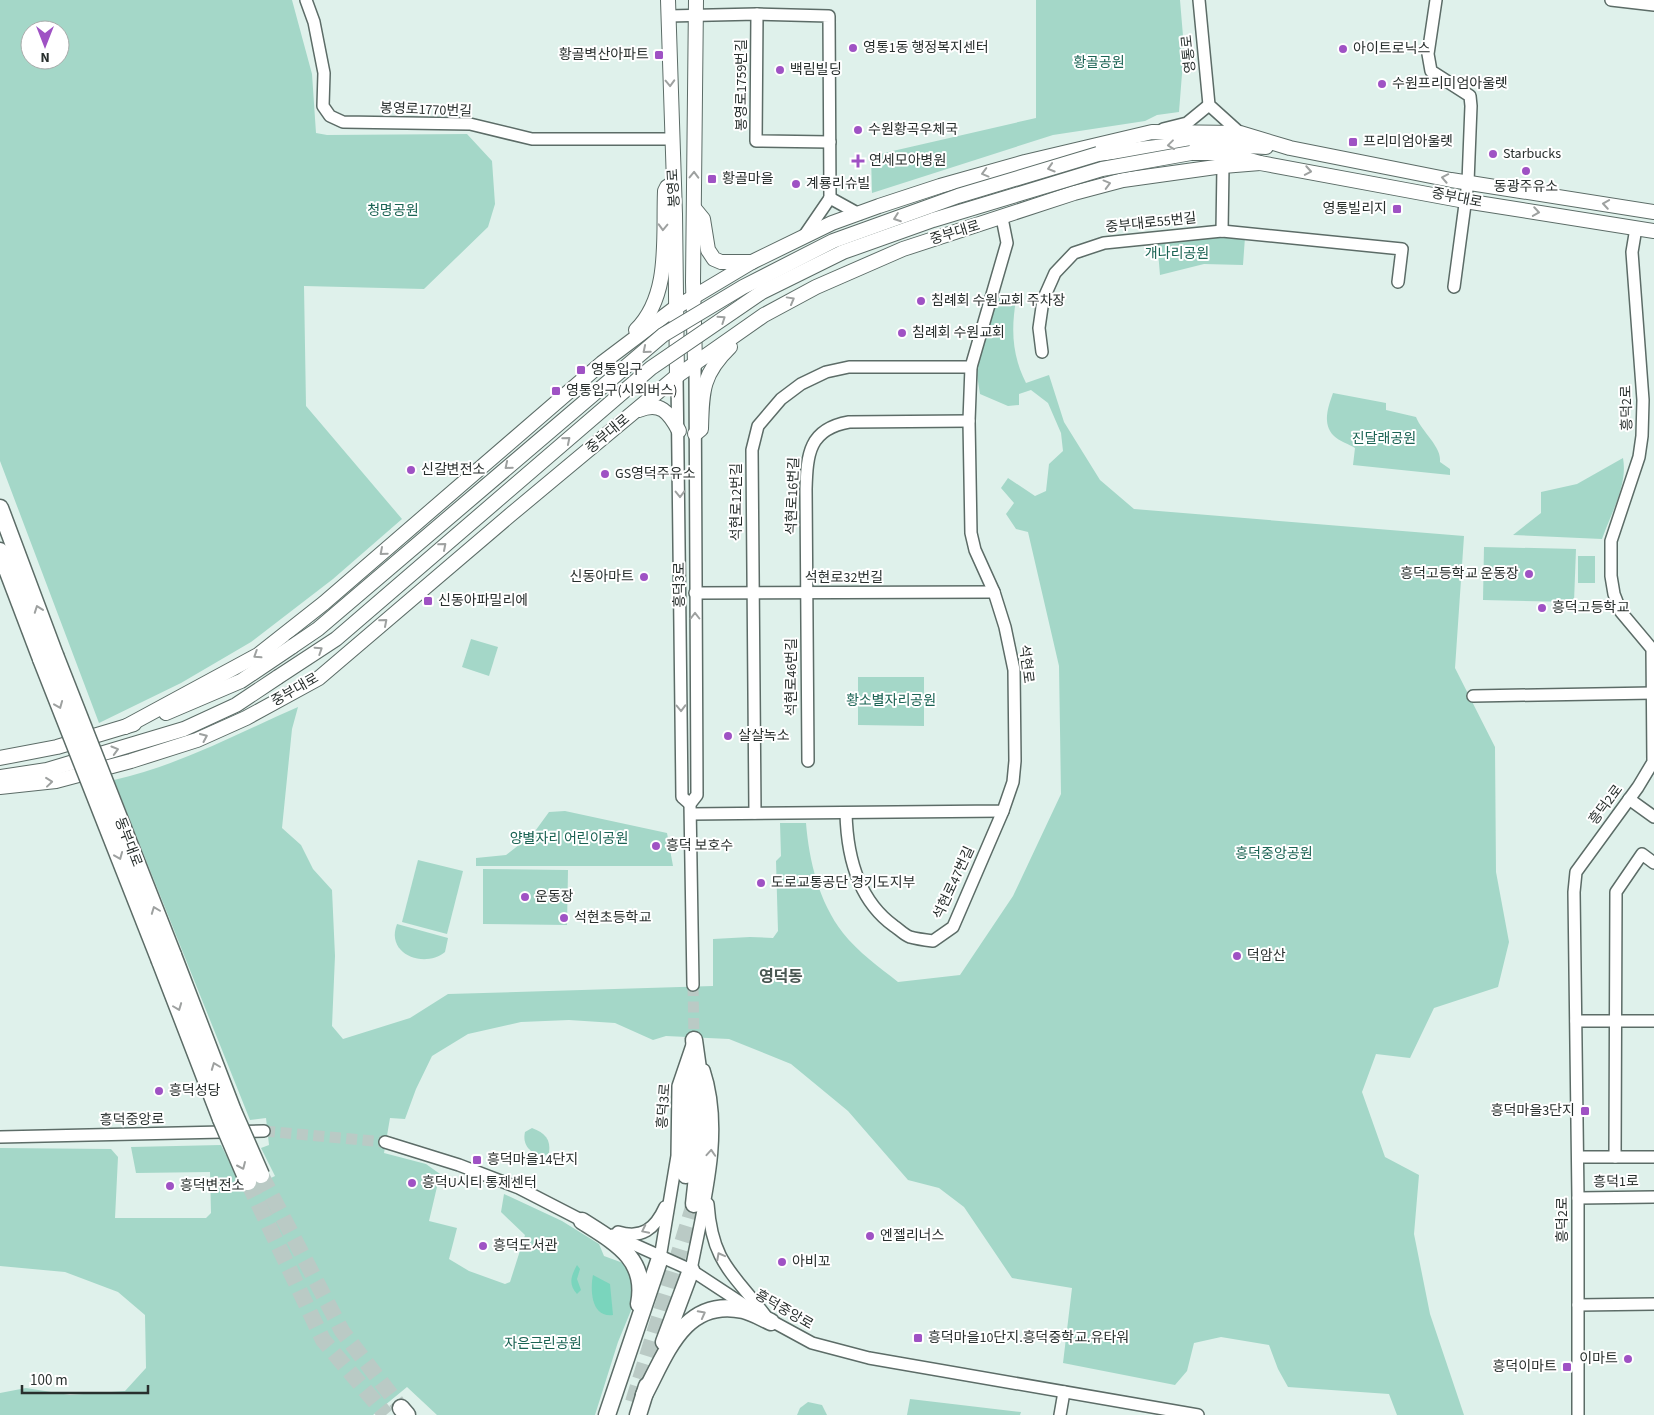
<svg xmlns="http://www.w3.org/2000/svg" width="1654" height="1415" font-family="'Source Sans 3','Noto Sans KR',sans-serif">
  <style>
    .green { fill: #a4d7c8; fill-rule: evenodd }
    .water { fill: #7ad5bd }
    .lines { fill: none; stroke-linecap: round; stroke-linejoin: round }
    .minor-tunnel { stroke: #bacac5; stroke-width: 11; stroke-dasharray: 11 5.5; stroke-linecap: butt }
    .highway-tunnel { stroke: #bacac5; stroke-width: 16; stroke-dasharray: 16 8; stroke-linecap: butt }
    .minor-casing { stroke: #5c6c67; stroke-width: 14 }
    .major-casing { stroke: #5c6c67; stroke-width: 16 }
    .highway-casing { stroke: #5c6c67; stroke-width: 19 }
    .minor { stroke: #fff; stroke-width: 11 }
    .major { stroke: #fff; stroke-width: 14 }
    .highway { stroke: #fff; stroke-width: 16 }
    .major-bridge-casing { stroke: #5c6c67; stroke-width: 16; stroke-linecap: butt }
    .highway-bridge-casing { stroke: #5c6c67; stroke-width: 19; stroke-linecap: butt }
    .major-bridge { stroke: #fff; stroke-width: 14 }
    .highway-bridge { stroke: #fff; stroke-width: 16 }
    .oneway { stroke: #9ea1a0 }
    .poi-dot { fill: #9f52c4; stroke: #fff; stroke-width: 2 }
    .labels { text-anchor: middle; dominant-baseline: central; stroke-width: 4; stroke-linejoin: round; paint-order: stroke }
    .poi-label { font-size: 14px; fill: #282f2d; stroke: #fff; text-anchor: start }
    .street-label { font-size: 14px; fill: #282f2d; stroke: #fff }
    .park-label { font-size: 14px; fill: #1a6353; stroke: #fff }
    .quarter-label { font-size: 16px; font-weight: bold; fill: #485752; stroke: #fff }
  </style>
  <rect width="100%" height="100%" fill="#dff1eb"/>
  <g class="green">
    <path d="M0,0H292L312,74L316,133L327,135L467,134L492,161L495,204L488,227L424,289L304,286L306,406L402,519L333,579L251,642L181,683L99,723L0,461ZM30,30H60V60H30Z"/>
    <polygon points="1036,0 1180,0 1184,48 1179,112 1157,115 1145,121 1053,135 872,193 871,156 1036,118"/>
    <polygon points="1222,234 1245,237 1243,265 1204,264 1160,275 1157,240"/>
    <path d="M1002,294L1016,300C1011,330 1012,355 1026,383L1049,375L1064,422L1100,480L1134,509L1464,536L1455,668L1495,747L1496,872L1509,942L1498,987L1434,1008L1410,1058L1376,1054L1362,1092L1385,1157L1419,1175L1414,1234L1430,1314L1464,1415H1397L1389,1394L1288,1387L1278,1369L1269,1345L1221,1337L1194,1343L1187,1371L1175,1385L1063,1363L1072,1288L1012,1278L964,1207L939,1188L908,1180L848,1111L791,1064L729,1039L666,1036L653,1040L615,1023L569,1020L521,1022L468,1034L432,1056L416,1089L405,1119L390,1118L384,1153L426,1164L440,1174L429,1221L457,1228L449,1259L469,1271L505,1284L510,1282L525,1235L501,1212L504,1194L562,1221L599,1244L604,1256L634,1267L639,1291L618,1342L595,1415H437L407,1387L373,1415H0V1393L26,1388L70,1395L125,1391L146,1368L145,1315L118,1292L65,1272L0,1266V1148L111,1149L118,1157L115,1218H206L211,1213L210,1172L136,1173L131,1147L221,1145L244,1191L275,1176L261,1148L269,1145L266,1118L250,1120L114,780C178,766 238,733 298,707L292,729L282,828L301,845L313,869L332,890L335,956L332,1026L343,1039L410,1018L448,994L713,986V939L750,937L773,938L778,931L776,861L781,856L780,823H806C809,861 819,902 843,933C858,952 879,967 898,982L960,975L1013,896L1061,794L1059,666L1028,532L1016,529L1006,514L1014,503L1001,488L1008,478L1035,496L1046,491L1049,464L1063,451L1061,433L1048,403L1031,390L1019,394V405L1008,406L980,394L976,369L995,305Z"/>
    <path d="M1333,393L1386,403V410L1416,417C1422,432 1442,447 1440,462L1450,469V475L1353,465L1355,448C1349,444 1339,441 1334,436C1322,424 1328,407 1333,393Z"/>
    <path d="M1623,458C1628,485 1611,513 1602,539L1513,535L1541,513V492L1577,484Z"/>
    <polygon points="1484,547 1576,549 1574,602 1483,600"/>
    <rect x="1578" y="556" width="17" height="27"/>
    <polygon points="471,639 498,647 489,676 462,667"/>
    <polygon points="858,677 924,677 924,726 858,725"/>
    <polygon points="565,811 667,833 673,866 476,866 476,858 506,855 533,834 549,812"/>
    <polygon points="418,860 463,871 447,934 402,922"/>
    <polygon points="483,869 568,870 567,925 483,924"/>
    <path d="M397,924L448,938L445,952C424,969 385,954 397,924Z"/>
    <path d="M532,1128C545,1133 551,1139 549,1153L543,1157C530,1153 522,1145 525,1132Z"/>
    <polygon points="910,1399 1021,1412 1020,1415 907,1415"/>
    <polygon points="808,1402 822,1405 827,1415 797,1415 800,1408"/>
  </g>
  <g class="water">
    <path d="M577,1265L580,1269L577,1279L581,1290L577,1294C568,1284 571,1276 577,1265Z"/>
    <path d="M593,1275L610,1284L613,1315C591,1318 590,1290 593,1275Z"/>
  </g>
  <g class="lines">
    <g class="minor-tunnel">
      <polyline points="693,985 694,1040"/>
      <polyline points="264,1131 385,1142"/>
    </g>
    <g class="highway-tunnel">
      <polyline points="261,1175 342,1331 401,1408"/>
      <polyline points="248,1182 323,1340 386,1415"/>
      <polyline points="633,1402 694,1204"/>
    </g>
    <g class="minor-casing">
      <g id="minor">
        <polyline points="306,0 314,22 324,73 323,106 330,116 343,122 470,124 532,139 672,139"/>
        <polyline points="1199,0 1209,105 1240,133"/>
        <polyline points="1436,0 1428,54 1431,71 1470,96 1471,106 1468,182 1454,287"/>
        <polyline points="1611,0 1654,5"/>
        <polyline points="757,14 756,141 830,142"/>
        <polyline points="668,16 757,14 829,16 830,198"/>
        <polyline points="1163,129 1187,123 1209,105"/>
        <polyline points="830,198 859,214"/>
        <polyline points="1222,231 1223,166"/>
        <polyline points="804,236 830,198"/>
        <polyline points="1042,352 1039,328 1043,300 1055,273 1074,253 1104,243 1222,231 1402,249 1398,282"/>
        <polyline points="677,376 682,797 690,804"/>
        <polyline points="695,593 994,592"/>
        <polyline points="1473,696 1653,693"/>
        <path d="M808,761L806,489C807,454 809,429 849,422L969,421"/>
        <polyline points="1629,799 1654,817"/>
        <polyline points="755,813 752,450 758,426 781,399 801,384 826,372 849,367 971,367"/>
        <path d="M846,813C847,855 858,900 894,926C899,929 904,935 910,937C917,939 925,940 933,941L953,927L1003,811"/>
        <polyline points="691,814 1003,811 1013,782 1015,761 1014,670 1005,627 994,592 975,550 971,533 969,421 971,367 1007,243 1002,218"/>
        <polyline points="693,985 690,804 697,795 695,364"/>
        <polyline points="1576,1021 1654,1021"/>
        <polyline points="0,1137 264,1131"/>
        <polyline points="385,1142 459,1165 519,1188 587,1223"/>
        <polyline points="1578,1157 1654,1157"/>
        <polyline points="1615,1157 1616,892 1642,854 1654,863"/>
        <polyline points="1578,1198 1654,1197"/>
        <path d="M708,1204C712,1262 732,1272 765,1315"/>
        <path d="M618,1232C642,1239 655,1229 665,1207"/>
        <polyline points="613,1235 691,1270 752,1310"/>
        <polyline points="660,1258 677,1156 678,1086 693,1042"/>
        <path d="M691,1270C703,1206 725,1133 704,1070"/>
        <polyline points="1578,1305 1654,1304"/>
        <polyline points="766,1318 812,1343 869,1358 1198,1415"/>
        <polyline points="1060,1415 1064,1392"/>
        <polyline points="1578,1415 1578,1198 1574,892 1576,872 1638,787 1653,762 1652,649 1621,612 1614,594 1611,576 1611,541 1639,457 1642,436 1643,400 1632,252 1636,228"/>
      </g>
    </g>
    <g class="major-casing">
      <g id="major">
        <polyline points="668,0 675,214 677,376"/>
        <polyline points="1191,153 1225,153 1260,163 1465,201 1654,231"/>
        <polyline points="1098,154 1190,143 1266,147"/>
        <polyline points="694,208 703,219 708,250 714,259 721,262 752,262"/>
        <path d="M636,330C671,295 663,238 665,191L667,187L673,183"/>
        <polyline points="695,364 693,282 696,0"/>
        <path d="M639,410C660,401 669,412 679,431"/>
        <path d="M695,434L701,429C702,391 702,374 730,347"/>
        <polyline points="166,713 241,681 293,646"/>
        <polyline points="125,727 258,655 324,603 602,363 675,308 752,262 832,223 879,206 940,186 1025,162 1152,132 1240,133 1290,148 1451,180 1654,212"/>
        <polyline points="0,758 57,747 134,724"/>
        <polyline points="0,777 47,770 184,729 236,705 278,677"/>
        <polyline points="0,787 56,781 131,761 197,740 246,718 319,678 509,516 677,376 764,315 816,287 903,249 1074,193 1123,180 1223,166 1260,163"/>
      </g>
    </g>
    <g class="highway-casing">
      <g id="highway">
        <polyline points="0,508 55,655"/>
        <polyline points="0,551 41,659"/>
        <polyline points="173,955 233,1111"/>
        <polyline points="160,961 221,1119"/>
        <polyline points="694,1040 701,1090 701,1141 694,1204"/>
        <polyline points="686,1175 691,1070"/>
        <path d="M582,1221C615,1242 648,1259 639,1304"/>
        <polyline points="664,1342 691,1270"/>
        <path d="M644,1395C666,1354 684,1297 743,1310C752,1312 762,1318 771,1322"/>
        <polyline points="401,1408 407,1415"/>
        <polyline points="607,1415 660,1258"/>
        <polyline points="638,1415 647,1386"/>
      </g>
    </g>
    <use href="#minor" class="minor"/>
    <use href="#major" class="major"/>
    <use href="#highway" class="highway"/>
    <g class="major-bridge-casing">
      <g id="major-bridge">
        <polyline points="293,646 318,629 663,335 743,287 833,241 958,196 1098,154"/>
        <polyline points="278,677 336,639 651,368 762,292 843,252 933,220 1102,169 1191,153"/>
      </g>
    </g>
    <g class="highway-bridge-casing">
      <g id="highway-bridge">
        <polyline points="55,655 173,955"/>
        <polyline points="41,659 160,961"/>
        <polyline points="233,1111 261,1175"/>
        <polyline points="221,1119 248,1182"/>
      </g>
    </g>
    <use href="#major-bridge" class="major-bridge"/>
    <use href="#highway-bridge" class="highway-bridge"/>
  </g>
  <defs><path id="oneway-chevron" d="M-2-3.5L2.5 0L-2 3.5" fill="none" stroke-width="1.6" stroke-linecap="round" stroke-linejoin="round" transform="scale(1.25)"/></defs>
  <g class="oneway">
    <use href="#oneway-chevron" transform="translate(670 83) rotate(88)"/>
    <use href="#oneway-chevron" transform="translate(1171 145) rotate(173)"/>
    <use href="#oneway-chevron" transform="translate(1051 168) rotate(163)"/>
    <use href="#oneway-chevron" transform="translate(1308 171) rotate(10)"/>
    <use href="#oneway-chevron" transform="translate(985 173) rotate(165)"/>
    <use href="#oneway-chevron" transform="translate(694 175) rotate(-89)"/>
    <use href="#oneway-chevron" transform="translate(1445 178) rotate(-169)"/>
    <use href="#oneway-chevron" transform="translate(1107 184) rotate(-15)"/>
    <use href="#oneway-chevron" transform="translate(1606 204) rotate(-171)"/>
    <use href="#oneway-chevron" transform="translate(1536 212) rotate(9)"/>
    <use href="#oneway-chevron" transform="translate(897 218) rotate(160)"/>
    <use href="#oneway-chevron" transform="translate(663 227) rotate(92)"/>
    <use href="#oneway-chevron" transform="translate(791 300) rotate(-29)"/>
    <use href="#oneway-chevron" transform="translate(722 319) rotate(-34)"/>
    <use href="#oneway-chevron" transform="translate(646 350) rotate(140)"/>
    <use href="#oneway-chevron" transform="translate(567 440) rotate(-40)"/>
    <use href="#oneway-chevron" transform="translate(508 466) rotate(140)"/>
    <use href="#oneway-chevron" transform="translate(680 494) rotate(89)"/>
    <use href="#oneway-chevron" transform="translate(443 546) rotate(-41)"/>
    <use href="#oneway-chevron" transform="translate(383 552) rotate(139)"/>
    <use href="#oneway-chevron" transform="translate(38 609) rotate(-110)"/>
    <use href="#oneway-chevron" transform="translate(695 616) rotate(-90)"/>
    <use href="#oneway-chevron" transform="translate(384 622) rotate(-41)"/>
    <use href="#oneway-chevron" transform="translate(319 650) rotate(-33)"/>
    <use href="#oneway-chevron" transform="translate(257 655) rotate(147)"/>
    <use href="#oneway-chevron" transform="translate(59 705) rotate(68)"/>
    <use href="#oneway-chevron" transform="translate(681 708) rotate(89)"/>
    <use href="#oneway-chevron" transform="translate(204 737) rotate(-24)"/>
    <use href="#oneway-chevron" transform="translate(115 750) rotate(-16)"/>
    <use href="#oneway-chevron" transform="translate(49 782) rotate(-6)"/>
    <use href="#oneway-chevron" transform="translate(119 856) rotate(68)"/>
    <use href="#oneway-chevron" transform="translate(155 910) rotate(-111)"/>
    <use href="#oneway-chevron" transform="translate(178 1007) rotate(69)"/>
    <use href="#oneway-chevron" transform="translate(215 1066) rotate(-111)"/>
    <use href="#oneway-chevron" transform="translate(711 1153) rotate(-86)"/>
    <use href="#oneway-chevron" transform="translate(242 1166) rotate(66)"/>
    <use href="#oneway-chevron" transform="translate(645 1230) rotate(154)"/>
    <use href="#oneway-chevron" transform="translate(720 1256) rotate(-118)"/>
    <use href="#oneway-chevron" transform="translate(702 1314) rotate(-28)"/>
  </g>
  <g class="poi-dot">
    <circle cx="853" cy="48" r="5"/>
    <circle cx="1343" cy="49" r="5"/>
    <rect x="654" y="50" width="10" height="10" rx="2.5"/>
    <circle cx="780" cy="70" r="5"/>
    <circle cx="1382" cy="84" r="5"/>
    <circle cx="858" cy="130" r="5"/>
    <rect x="1348" y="137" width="10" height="10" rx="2.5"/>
    <circle cx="1493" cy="154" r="5"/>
    <path d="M855.5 153.5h5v5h5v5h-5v5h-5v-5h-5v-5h5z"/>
    <circle cx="1526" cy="171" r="5"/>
    <rect x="707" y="174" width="10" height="10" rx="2.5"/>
    <circle cx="796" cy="184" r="5"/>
    <rect x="1392" y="204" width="10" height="10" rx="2.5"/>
    <circle cx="921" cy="301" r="5"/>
    <circle cx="902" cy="333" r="5"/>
    <rect x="576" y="365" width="10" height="10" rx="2.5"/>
    <rect x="551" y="386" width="10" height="10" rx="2.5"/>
    <circle cx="411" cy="470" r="5"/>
    <circle cx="605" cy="474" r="5"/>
    <circle cx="1529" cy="574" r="5"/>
    <circle cx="644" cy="577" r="5"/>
    <rect x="423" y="596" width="10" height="10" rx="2.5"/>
    <circle cx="1542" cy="608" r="5"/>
    <circle cx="728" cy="736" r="5"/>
    <circle cx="656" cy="846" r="5"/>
    <circle cx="761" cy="883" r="5"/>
    <circle cx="525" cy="897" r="5"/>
    <circle cx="564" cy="918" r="5"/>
    <circle cx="1237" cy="956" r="5"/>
    <circle cx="159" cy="1091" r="5"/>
    <rect x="1580" y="1106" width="10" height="10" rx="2.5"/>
    <rect x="472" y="1155" width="10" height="10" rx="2.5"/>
    <circle cx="412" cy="1183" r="5"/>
    <circle cx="170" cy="1186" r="5"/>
    <circle cx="870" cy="1236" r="5"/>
    <circle cx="483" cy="1246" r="5"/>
    <circle cx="782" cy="1262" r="5"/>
    <rect x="913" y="1333" width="10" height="10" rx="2.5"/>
    <circle cx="1628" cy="1359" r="5"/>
    <rect x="1562" y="1362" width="10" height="10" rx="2.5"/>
  </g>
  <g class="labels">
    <g class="poi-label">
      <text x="863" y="48">영통1동 행정복지센터</text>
      <text x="1353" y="49">아이트로닉스</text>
      <text x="649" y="55" text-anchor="end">황골벽산아파트</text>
      <text x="790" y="70">백림빌딩</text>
      <text x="1392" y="84">수원프리미엄아울렛</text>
      <text x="868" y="130">수원황곡우체국</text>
      <text x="1363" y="142">프리미엄아울렛</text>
      <text x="1503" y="154">Starbucks</text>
      <text x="869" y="161">연세모아병원</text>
      <text x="722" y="179">황골마을</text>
      <text x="806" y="184">계룡리슈빌</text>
      <text x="1526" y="187" text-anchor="middle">동광주유소</text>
      <text x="1387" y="209" text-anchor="end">영통빌리지</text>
      <text x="931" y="301">침례회 수원교회 주차장</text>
      <text x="912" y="333">침례회 수원교회</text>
      <text x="591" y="370">영통입구</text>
      <text x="566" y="391">영통입구(시외버스)</text>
      <text x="421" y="470">신갈변전소</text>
      <text x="615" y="474">GS영덕주유소</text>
      <text x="1519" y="574" text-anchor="end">흥덕고등학교 운동장</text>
      <text x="634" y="577" text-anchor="end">신동아마트</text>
      <text x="438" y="601">신동아파밀리에</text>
      <text x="1552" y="608">흥덕고등학교</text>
      <text x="738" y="736">살살녹소</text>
      <text x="666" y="846">흥덕 보호수</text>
      <text x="771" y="883">도로교통공단 경기도지부</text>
      <text x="535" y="897">운동장</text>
      <text x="574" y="918">석현초등학교</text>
      <text x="1247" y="956">덕암산</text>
      <text x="169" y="1091">흥덕성당</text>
      <text x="1575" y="1111" text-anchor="end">흥덕마을3단지</text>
      <text x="487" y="1160">흥덕마을14단지</text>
      <text x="422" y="1183">흥덕U시티 통제센터</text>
      <text x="180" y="1186">흥덕변전소</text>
      <text x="880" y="1236">엔젤리너스</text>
      <text x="493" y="1246">흥덕도서관</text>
      <text x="792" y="1262">아비꼬</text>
      <text x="928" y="1338">흥덕마을10단지.흥덕중학교.유타워</text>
      <text x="1618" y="1359" text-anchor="end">이마트</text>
      <text x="1557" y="1367" text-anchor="end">흥덕이마트</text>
    </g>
    <g class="street-label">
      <text transform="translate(1189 54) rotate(-96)">영통로</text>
      <text transform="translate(742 85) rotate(-90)">봉영로1759번길</text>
      <text transform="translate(426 110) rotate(2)">봉영로1770번길</text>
      <text transform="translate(674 188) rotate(-93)">봉영로</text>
      <text transform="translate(1457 198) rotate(11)">중부대로</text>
      <text transform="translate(1151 223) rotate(-6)">중부대로55번길</text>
      <text transform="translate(955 233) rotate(-17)">중부대로</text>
      <text transform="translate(1627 408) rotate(-91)">흥덕2로</text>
      <text transform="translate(608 434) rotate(-40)">중부대로</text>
      <text transform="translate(793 496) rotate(-88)">석현로16번길</text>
      <text transform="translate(737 502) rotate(-90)">석현로12번길</text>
      <text x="844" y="578">석현로32번길</text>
      <text transform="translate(680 585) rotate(-90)">흥덕3로</text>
      <text transform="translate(1026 664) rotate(83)">석현로</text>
      <text transform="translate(792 677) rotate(-90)">석현로46번길</text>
      <text transform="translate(295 690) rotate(-30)">중부대로</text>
      <text transform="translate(1606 805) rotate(-53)">흥덕2로</text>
      <text transform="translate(128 842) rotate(69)">동부대로</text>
      <text transform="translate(954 883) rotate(-65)">석현로47번길</text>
      <text transform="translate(664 1106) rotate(-86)">흥덕3로</text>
      <text transform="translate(132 1120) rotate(-1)">흥덕중앙로</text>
      <text transform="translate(1616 1182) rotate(-1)">흥덕1로</text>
      <text transform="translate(1563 1220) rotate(-90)">흥덕2로</text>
      <text transform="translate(784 1310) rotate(30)">흥덕중앙로</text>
    </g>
    <g class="park-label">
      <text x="1099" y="63">황골공원</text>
      <text x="393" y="211">청명공원</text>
      <text x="1177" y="254">개나리공원</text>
      <text x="1384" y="439">진달래공원</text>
      <text x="891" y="701">황소별자리공원</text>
      <text x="569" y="839">양별자리 어린이공원</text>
      <text x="1274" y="854">흥덕중앙공원</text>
      <text x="543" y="1344">자은근린공원</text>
    </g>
    <g class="quarter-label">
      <text x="781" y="977">영덕동</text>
    </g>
  </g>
  <g transform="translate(45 45) rotate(180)"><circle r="24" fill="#ffffff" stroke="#a9acab"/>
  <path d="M0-4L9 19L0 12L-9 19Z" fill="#9f52c4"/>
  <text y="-8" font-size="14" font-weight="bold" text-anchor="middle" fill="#282f2d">N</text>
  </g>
  <path d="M22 1385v8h126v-8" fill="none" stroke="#282f2d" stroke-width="2.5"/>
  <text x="30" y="1385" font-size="15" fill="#282f2d" stroke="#ffffff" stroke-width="4" paint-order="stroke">100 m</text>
</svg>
